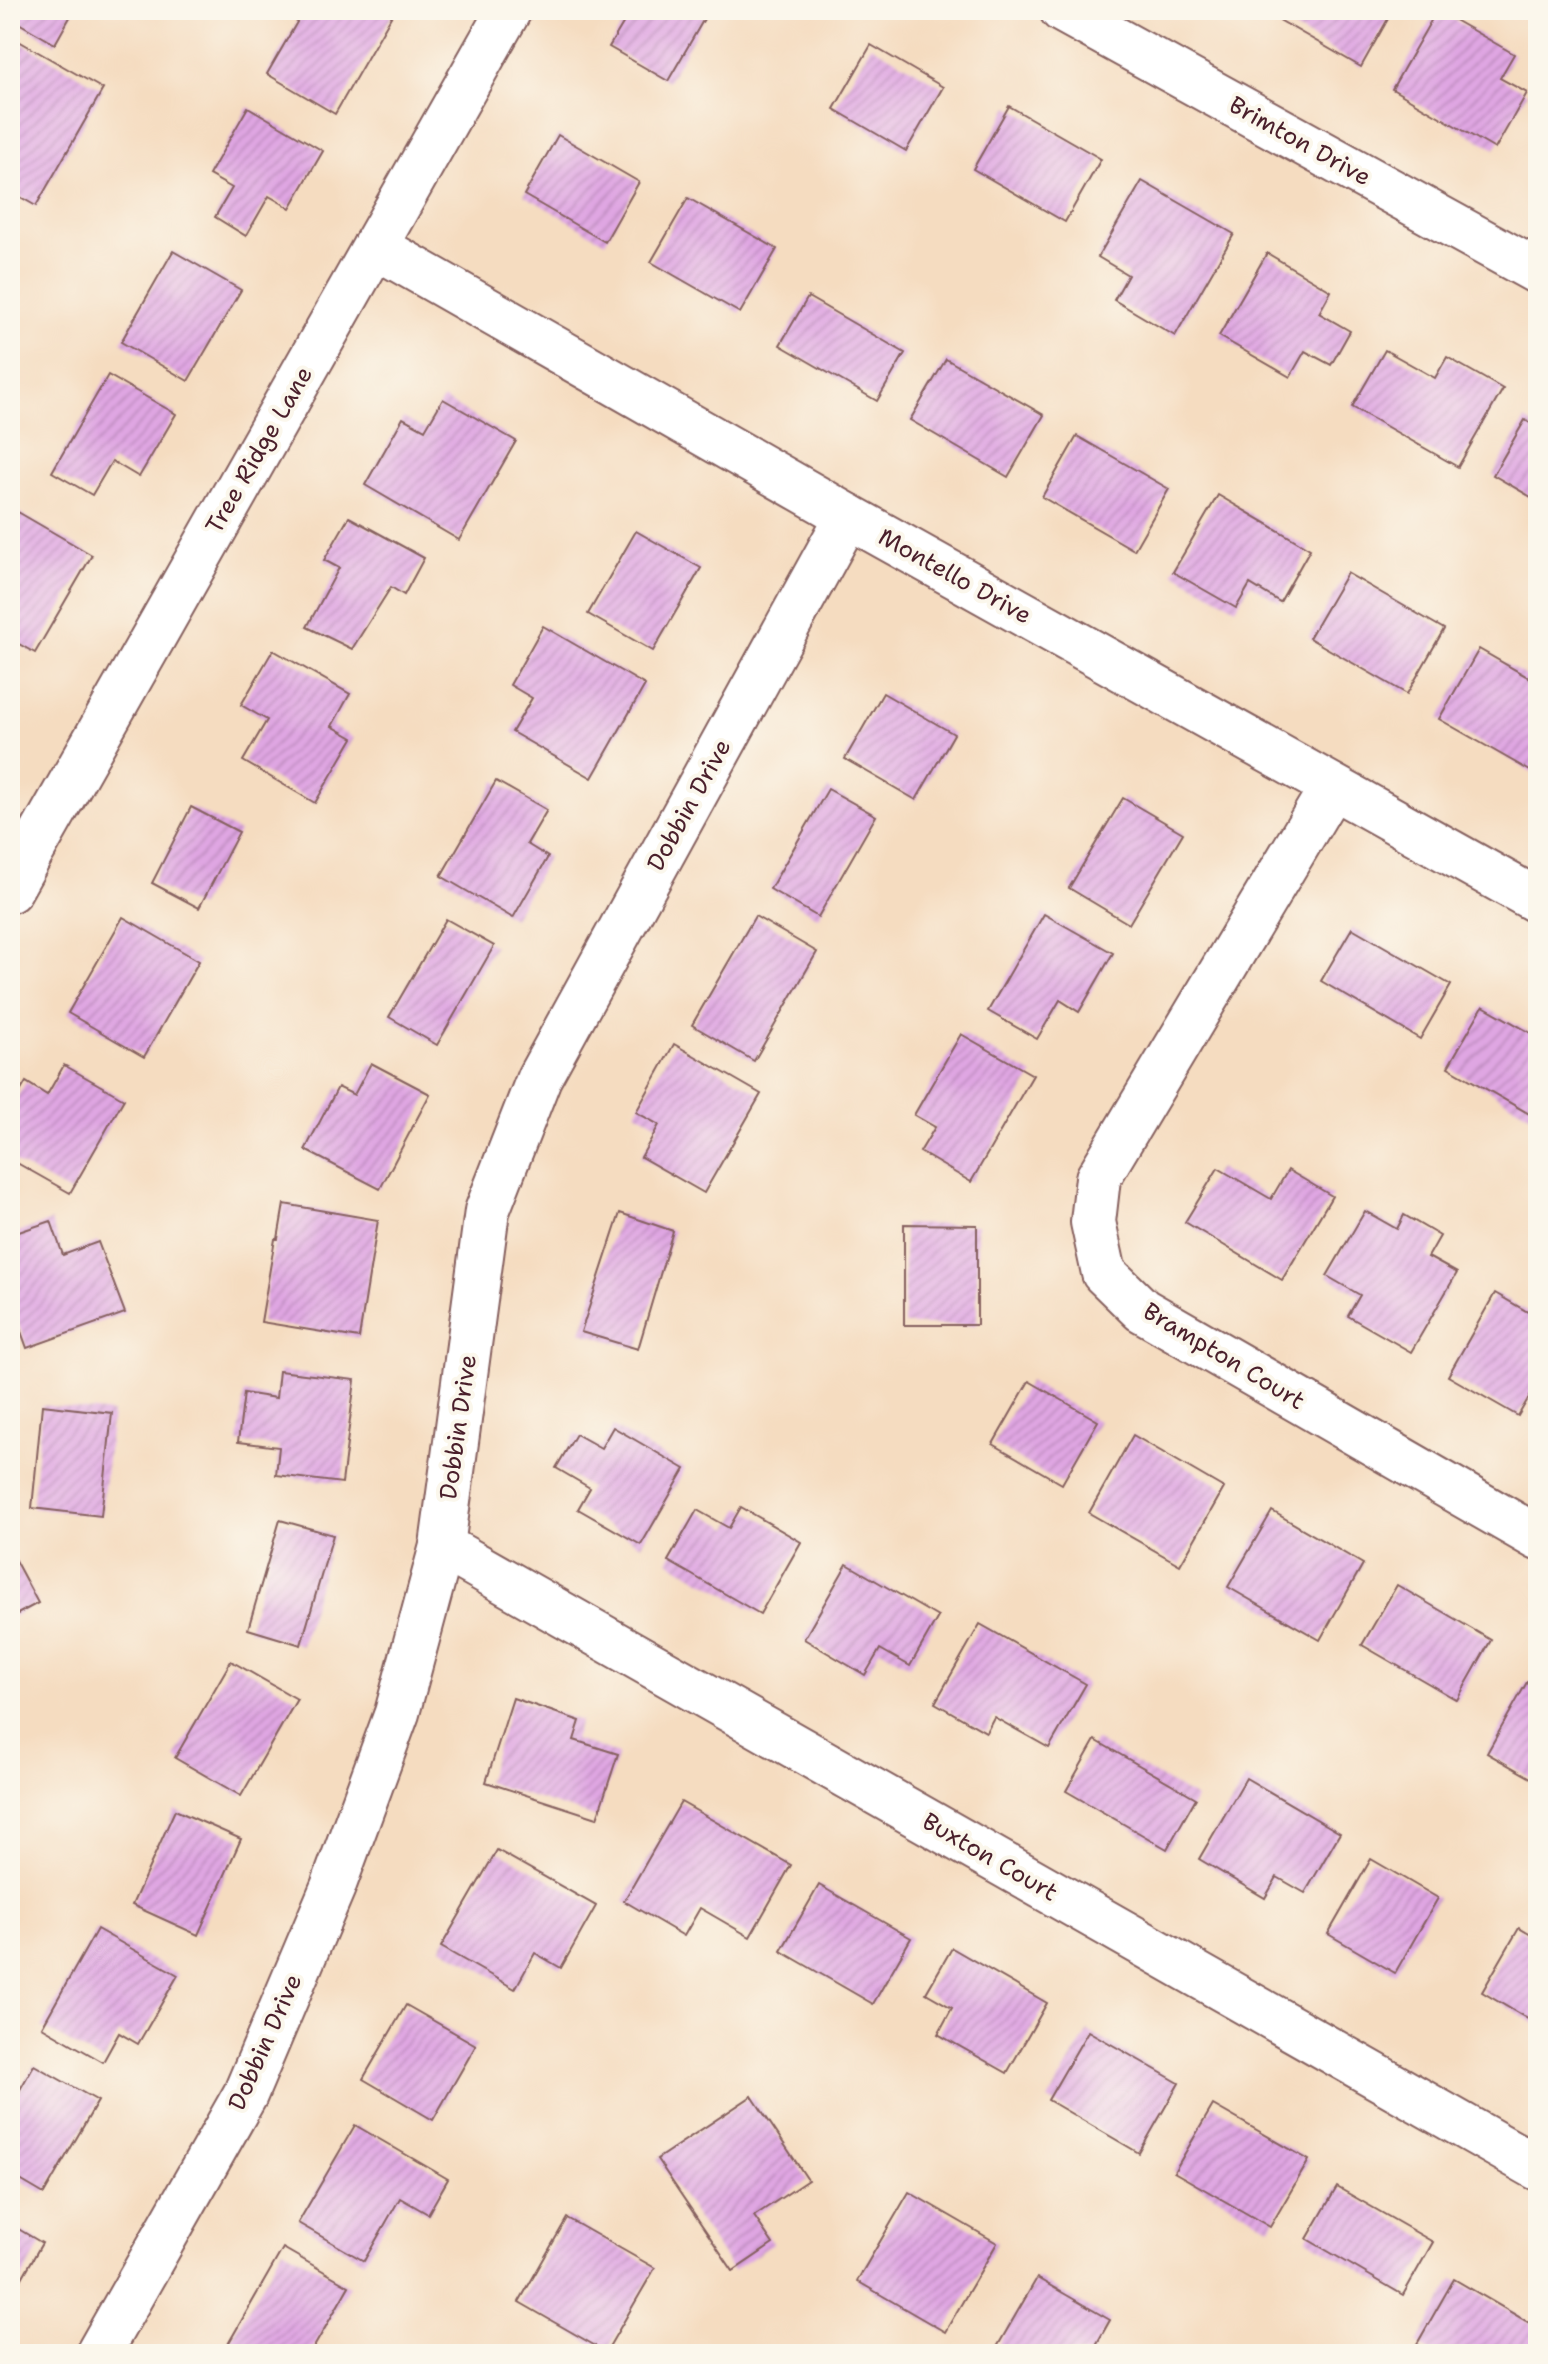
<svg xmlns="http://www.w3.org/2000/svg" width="1548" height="2364" font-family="'Shantell Sans',sans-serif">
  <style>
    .building { fill: url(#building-hatch) }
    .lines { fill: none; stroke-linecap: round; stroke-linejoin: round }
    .minor-casing { stroke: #86615f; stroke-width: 48 }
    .minor { stroke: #fff; stroke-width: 44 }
    .labels { text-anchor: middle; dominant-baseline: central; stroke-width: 8; stroke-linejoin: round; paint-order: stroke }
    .street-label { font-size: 24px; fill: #4a1f2b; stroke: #fbf7ec }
  </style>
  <defs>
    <pattern id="building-hatch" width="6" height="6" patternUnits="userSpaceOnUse" patternTransform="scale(2)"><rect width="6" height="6" fill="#dfa6e2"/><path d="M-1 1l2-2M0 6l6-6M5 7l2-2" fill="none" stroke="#c18ec2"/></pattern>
  </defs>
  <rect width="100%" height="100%" fill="#fbf7ec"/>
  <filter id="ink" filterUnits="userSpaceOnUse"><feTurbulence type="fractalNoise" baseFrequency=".0125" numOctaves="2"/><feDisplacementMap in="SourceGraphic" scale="16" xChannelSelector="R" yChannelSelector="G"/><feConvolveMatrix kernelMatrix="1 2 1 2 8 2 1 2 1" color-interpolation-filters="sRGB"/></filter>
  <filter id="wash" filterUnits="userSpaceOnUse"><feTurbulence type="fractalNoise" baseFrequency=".006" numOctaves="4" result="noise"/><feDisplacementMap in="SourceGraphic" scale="32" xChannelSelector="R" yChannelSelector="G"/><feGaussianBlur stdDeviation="1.8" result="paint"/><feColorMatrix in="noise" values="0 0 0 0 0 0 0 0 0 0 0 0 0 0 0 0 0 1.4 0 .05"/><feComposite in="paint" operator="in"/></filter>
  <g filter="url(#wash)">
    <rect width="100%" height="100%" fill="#f5dcc0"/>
    <g id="blocks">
      <g class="building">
        <polygon points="10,10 74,10 55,44 10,18"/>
        <polygon points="304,10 383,10 392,15 335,114 267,74"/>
        <polygon points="631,10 693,10 705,17 668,81 609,47"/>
        <polygon points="1272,10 1393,10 1361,67 1269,14"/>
        <polygon points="1437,10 1514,54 1500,78 1527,93 1495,149 1392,89"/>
        <polygon points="10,36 103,89 36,206 10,191"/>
        <polygon points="871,45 943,87 906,151 834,109"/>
        <polygon points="1009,106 1101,159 1065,222 973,169"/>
        <polygon points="248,107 323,151 290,208 269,196 246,236 215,217 232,188 209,175"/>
        <polygon points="558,135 639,182 605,242 524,195"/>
        <polygon points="1142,181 1234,234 1175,336 1114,300 1128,275 1098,257"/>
        <polygon points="688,198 777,249 740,313 651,262"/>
        <polygon points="173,251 241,290 188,381 121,342"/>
        <polygon points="1267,253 1331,291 1319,313 1350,331 1331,365 1305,351 1290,377 1219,336"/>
        <polygon points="808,297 905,353 877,401 780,345"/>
        <polygon points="1385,350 1435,378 1447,357 1503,389 1458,467 1352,407"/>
        <polygon points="946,359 1044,415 1008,477 910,420"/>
        <polygon points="108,375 176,414 139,477 112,461 92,495 52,472"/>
        <polygon points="443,399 516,441 459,540 365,485 403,418 425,430"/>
        <polygon points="1525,420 1538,428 1538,501 1493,475"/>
        <polygon points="1077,436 1169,489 1134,550 1042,497"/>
        <polygon points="1218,495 1310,549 1280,602 1250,584 1236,608 1173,572"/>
        <polygon points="18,512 92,555 35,653 10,639 10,526"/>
        <polygon points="349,517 424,558 404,595 391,587 352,649 307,627 339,568 324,560"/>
        <polygon points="636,531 701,568 653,651 588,614"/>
        <polygon points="1347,573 1444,629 1407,694 1309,638"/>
        <polygon points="543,626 645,685 592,778 512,732 532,698 510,685"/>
        <polygon points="1479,649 1538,683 1538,761 1532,772 1439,719"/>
        <polygon points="273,650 350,694 332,726 353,738 315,803 243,761 267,720 241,705"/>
        <polygon points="883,693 954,734 916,800 845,759"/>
        <polygon points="496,781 547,810 527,844 548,857 513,918 441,876"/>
        <polygon points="828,789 876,816 818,917 770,889"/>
        <polygon points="1123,798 1183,833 1129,924 1069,888"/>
        <polygon points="191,807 239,832 199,908 152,883"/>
        <polygon points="1044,914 1113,953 1079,1012 1060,1000 1037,1039 988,1011"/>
        <polygon points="755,916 817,952 754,1061 692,1025"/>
        <polygon points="123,917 199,961 144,1057 68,1013"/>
        <polygon points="446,919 494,946 437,1045 389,1017"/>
        <polygon points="1352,928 1451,985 1420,1039 1321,981"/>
        <polygon points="1483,1006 1538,1037 1538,1119 1448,1067"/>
        <polygon points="961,1034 1033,1075 971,1182 920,1152 935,1127 914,1115"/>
        <polygon points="674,1044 761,1094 704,1193 641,1157 659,1125 636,1112"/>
        <polygon points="371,1063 430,1094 380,1189 305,1150 338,1087 354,1095"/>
        <polygon points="64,1065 124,1099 70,1193 10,1159 10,1109 26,1082 47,1095"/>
        <polygon points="1218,1168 1271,1199 1288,1170 1332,1196 1282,1280 1185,1222"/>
        <polygon points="284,1204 378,1220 359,1338 261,1322 275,1239 278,1239"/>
        <polygon points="1365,1211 1397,1229 1404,1215 1440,1236 1428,1257 1457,1273 1411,1352 1348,1316 1360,1295 1327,1276"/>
        <polygon points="620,1213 673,1231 638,1349 581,1332"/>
        <polygon points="51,1221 63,1255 98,1242 125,1313 27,1348 10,1301 10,1235"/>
        <polygon points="904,1224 977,1225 977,1325 904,1325"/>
        <polygon points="1495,1293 1538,1318 1538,1382 1518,1416 1448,1376"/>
        <polygon points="279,1371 355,1380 342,1483 276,1475 279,1447 238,1442 244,1393 276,1398"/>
        <polygon points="1029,1381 1098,1421 1062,1484 993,1444"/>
        <polygon points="42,1405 112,1413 101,1516 32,1508"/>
        <polygon points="613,1427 685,1469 641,1545 578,1509 590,1488 556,1468 576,1434 601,1448"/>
        <polygon points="1133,1435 1224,1488 1180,1565 1089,1513"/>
        <polygon points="741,1507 801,1542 760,1614 668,1561 697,1510 729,1528"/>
        <polygon points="1272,1511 1363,1564 1320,1640 1228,1587"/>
        <polygon points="280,1520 333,1535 301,1645 248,1629"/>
        <polygon points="10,1551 38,1603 10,1618"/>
        <polygon points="847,1564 938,1617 910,1666 880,1649 865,1675 804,1639"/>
        <polygon points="1397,1585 1491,1640 1457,1700 1362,1645"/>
        <polygon points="980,1624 1086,1684 1049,1748 994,1717 986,1732 935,1703"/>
        <polygon points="231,1661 297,1699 241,1796 175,1758"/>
        <polygon points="1527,1682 1538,1688 1538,1782 1487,1753"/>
        <polygon points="513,1698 580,1721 574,1740 618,1754 597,1818 486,1782"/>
        <polygon points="1095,1740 1196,1798 1167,1849 1066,1791"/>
        <polygon points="1246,1778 1340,1833 1305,1893 1277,1877 1265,1898 1199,1859"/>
        <polygon points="681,1802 791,1865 750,1937 700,1908 684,1936 624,1901"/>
        <polygon points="175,1810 241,1839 198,1935 132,1905"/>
        <polygon points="497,1850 596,1906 561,1968 535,1953 515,1989 441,1947"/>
        <polygon points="1371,1859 1438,1898 1395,1973 1328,1934"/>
        <polygon points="819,1885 911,1938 873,2004 781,1951"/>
        <polygon points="1519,1928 1538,1939 1538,2025 1482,1992"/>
        <polygon points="97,1929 178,1975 138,2044 119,2033 103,2062 42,2027"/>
        <polygon points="952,1948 1047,2003 1007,2073 938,2034 952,2008 926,1993"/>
        <polygon points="406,2005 476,2045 433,2120 363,2079"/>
        <polygon points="1088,2031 1179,2083 1139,2153 1048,2100"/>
        <polygon points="34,2065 98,2101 44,2194 10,2174 10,2107"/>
        <polygon points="752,2096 808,2180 754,2216 773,2244 733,2271 657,2159"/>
        <polygon points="1213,2105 1309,2160 1270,2227 1174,2172"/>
        <polygon points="355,2125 448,2179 428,2214 400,2198 364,2261 298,2223"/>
        <polygon points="1337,2187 1433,2242 1403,2295 1307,2239"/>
        <polygon points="909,2192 997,2243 945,2332 857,2281"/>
        <polygon points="567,2218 655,2268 606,2352 519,2302"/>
        <polygon points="10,2224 42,2243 10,2299"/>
        <polygon points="283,2248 349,2286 310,2354 241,2354 227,2346"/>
        <polygon points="1037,2278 1110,2320 1091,2354 993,2354"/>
        <polygon points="1454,2279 1538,2328 1538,2346 1534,2354 1434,2354 1417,2344"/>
      </g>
    </g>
  </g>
  <g filter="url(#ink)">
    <use href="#blocks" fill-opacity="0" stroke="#86615f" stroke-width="2"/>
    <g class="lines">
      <g class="minor-casing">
        <g id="minor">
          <polyline points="1062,10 1538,272"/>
          <polyline points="375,246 848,516 1538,901"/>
          <polyline points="1332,787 1098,1178 1093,1222 1104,1273 1142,1310 1538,1538"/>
          <polyline points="10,890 509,10"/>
          <polyline points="442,1546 1538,2168"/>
          <polyline points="98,2354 245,2095 333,1887 397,1713 442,1546 487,1211 539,1078 848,516"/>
        </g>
      </g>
      <use href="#minor" class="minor"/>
    </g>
  </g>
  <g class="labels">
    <g class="street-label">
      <text transform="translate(1300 141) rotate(29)">Brimton Drive</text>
      <text transform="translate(259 450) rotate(-60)">Tree Ridge Lane</text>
      <text transform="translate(955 576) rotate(29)">Montello Drive</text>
      <text transform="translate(689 805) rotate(-61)">Dobbin Drive</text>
      <text transform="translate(1224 1356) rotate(31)">Brampton Court</text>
      <text transform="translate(458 1427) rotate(-82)">Dobbin Drive</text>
      <text transform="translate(990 1857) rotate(30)">Buxton Court</text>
      <text transform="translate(265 2042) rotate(-66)">Dobbin Drive</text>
    </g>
  </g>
  <rect width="1548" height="2364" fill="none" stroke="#fbf7ec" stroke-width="40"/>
</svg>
